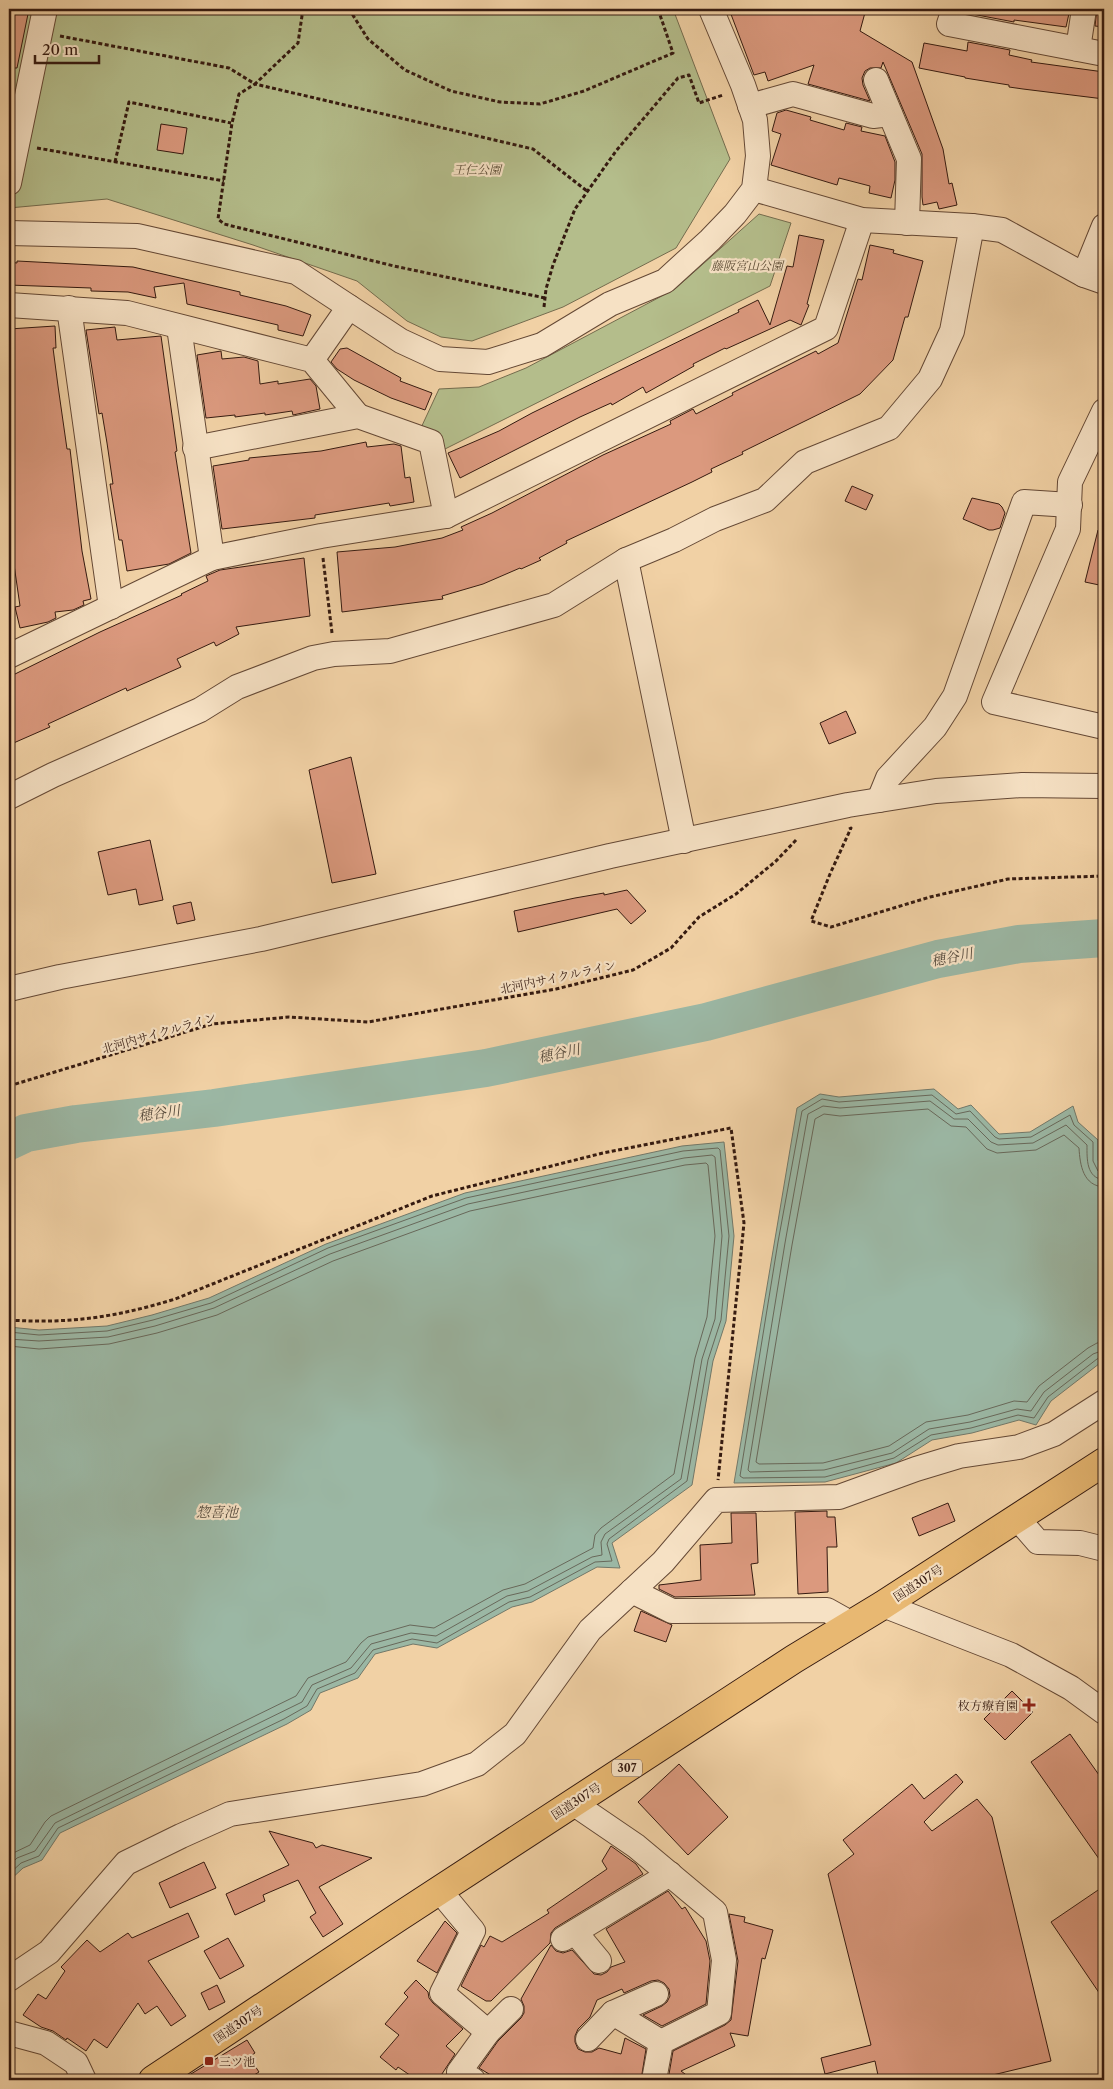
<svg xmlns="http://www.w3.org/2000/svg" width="1113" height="2089" font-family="'Libre Caslon Text','Noto Serif JP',serif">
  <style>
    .green { fill: #b4bd8b; stroke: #746c4e }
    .water { fill: #9bb7a4; stroke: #727869 }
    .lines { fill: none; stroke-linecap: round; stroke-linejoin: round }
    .shore { stroke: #68685a; stroke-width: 1 }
    .river { stroke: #9bb7a4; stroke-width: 38 }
    .building { fill: #db997e; stroke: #351a10 }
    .minor-casing { stroke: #644835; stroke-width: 26 }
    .highway-casing { stroke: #351a10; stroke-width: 30 }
    .path { stroke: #351a10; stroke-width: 3; stroke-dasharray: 4 2.5; stroke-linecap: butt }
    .minor { stroke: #f6e1c4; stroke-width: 24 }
    .highway { stroke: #e8b872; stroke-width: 28 }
    .poi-dot { fill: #8f2418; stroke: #f6e1c4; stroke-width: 2 }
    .labels { text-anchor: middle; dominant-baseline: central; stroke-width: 4.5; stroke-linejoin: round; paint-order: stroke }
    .shield { fill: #f6e1c4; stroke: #6f5646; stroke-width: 1 }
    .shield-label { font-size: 11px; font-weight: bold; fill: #351a10 }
    .park-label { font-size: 12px; font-style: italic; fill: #5b4b35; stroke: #f6e1c4 }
    .street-label { font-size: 12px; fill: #351a10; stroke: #f6e1c4 }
    .poi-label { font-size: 12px; fill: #351a10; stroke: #f6e1c4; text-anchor: end }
    .water-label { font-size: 14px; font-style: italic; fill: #54493c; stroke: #f6e1c4 }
  </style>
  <rect width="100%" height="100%" fill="#f1d1a5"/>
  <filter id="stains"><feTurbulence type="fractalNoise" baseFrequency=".004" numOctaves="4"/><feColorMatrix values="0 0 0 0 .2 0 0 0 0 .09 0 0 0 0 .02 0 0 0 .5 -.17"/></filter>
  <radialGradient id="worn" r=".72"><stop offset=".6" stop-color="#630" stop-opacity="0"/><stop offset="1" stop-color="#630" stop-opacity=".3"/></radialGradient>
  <g class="green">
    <polygon points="9,9 673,9 730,159 676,248 563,307 472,341 441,337 407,321 357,281 253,245 107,199 9,208"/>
    <polygon points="759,214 791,223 770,286 443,450 420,430 439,389 479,387 526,368 675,289"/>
  </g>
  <g class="water">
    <polygon points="934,1089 958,1109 971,1105 999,1134 1030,1132 1073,1106 1078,1122 1098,1140 1098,1160 1104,1173 1104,1360 1051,1401 1036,1425 1019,1420 972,1433 932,1440 896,1463 825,1482 734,1483 797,1108 820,1094 839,1097"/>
    <polygon points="724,1142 734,1236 726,1321 713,1361 692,1485 612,1543 620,1568 597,1567 532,1602 512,1607 437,1648 413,1644 375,1654 358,1678 320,1693 311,1710 287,1724 60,1833 42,1860 23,1868 9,1881 9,1327 39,1330 107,1326 152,1315 209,1298 326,1244 465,1193 682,1146"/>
  </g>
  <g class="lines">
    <g class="shore">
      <polyline points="1104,1173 1098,1171 1093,1161 1093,1142 1074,1125 1070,1115 1031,1137 999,1139 995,1137 970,1111 956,1114 932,1095 839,1102 822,1099 802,1111 778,1242 740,1476 743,1478 825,1477 894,1458 931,1435 971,1428 1018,1415 1034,1418 1048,1397 1097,1359 1104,1356"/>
      <path d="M1104,1180C1086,1178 1087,1159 1087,1145L1066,1125L1033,1143L998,1145L991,1142L968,1119H954L930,1101L840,1108L823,1106L808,1114L785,1243L748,1470L750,1472L824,1470L892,1453L929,1429L970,1422L1017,1409L1031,1411L1044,1392L1093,1354L1104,1350"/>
      <path d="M1104,1187C1083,1186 1080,1165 1079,1148L1064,1135L1036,1150L997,1153L987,1149L966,1127L951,1126L928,1109L840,1116L824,1114L815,1119L792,1245L756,1462L759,1464L823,1463L889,1446L926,1422L968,1415L1014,1401L1027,1402L1039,1386L1088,1348L1097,1343L1104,1342"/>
      <polyline points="9,1332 39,1335 107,1331 153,1320 211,1303 328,1248 466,1198 683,1151 718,1148 720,1150 729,1236 721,1320 708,1360 687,1481 609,1539 607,1544 612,1561 595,1562 530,1597 509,1602 437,1643 412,1639 373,1650 355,1673 317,1689 307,1706 284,1719 58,1828 39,1856 21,1863 9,1874"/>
      <polyline points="9,1339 39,1341 108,1337 155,1326 214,1308 330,1254 468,1204 684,1158 712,1155 715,1157 722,1236 715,1319 702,1359 681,1479 605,1534 601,1542 602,1555 592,1557 528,1591 507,1596 436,1636 411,1633 371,1644 351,1668 312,1685 302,1702 55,1823 35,1851 17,1858 9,1866"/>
      <polyline points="9,1346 39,1349 109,1344 157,1333 217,1315 333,1261 470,1211 685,1165 706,1163 708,1165 715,1236 707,1317 695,1358 674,1474 601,1528 595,1535 593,1548 525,1584 503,1590 434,1628 410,1625 368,1637 361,1643 346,1662 308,1678 296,1696 51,1816 45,1822 30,1845 9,1855"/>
    </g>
    <polyline class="river" points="9,1141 26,1133 76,1124 214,1108 486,1068 706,1022 938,959 1019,944 1104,938"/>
  </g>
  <g class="building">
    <polygon points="9,9 29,9 17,68 9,68"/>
    <polygon points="729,9 866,9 860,31 912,62 943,149 949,184 952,183 957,205 939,209 937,202 923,205 922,197 922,154 883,62 881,68 870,68 865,71 862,78 863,85 870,101 808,84 814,65 768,81 765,72 754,75"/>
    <polygon points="972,9 1070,9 1066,27 1014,20 1014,22 972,14"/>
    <polygon points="1097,9 1104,9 1104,27 1095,26"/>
    <polygon points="968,42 1010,50 1009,55 1032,60 1031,62 1104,72 1104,99 1023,89 1009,87 1009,85 965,78 965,77 919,68 924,43 967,51"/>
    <polygon points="786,110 811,117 810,120 844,130 846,123 862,127 861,131 885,136 895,162 895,180 891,198 869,193 870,186 839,178 837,185 771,165 781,134 772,131 777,113"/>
    <polygon points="161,124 187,128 183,154 157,150"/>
    <polygon points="799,235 824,240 807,304 809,305 801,325 790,320 726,349 725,348 693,364 694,366 646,393 643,387 612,405 611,403 580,417 460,478 448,453 499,431 532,413 739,312 738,310 758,300 770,325 787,266 793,267"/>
    <polygon points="870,245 894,250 893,253 923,261 908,317 905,317 893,360 860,394 742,452 743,454 711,469 712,472 692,482 566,541 567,543 539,558 541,560 521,569 520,568 483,584 442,596 443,599 342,612 337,552 395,547 442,538 463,530 461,527 492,513 603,455 671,424 670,421 693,409 696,414 733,395 732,393 816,351 818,354 838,343 858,279 862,280"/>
    <polygon points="17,261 133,267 240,292 240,295 286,306 311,315 303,336 278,330 278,325 187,304 184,283 154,287 156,298 128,292 91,291 91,288 9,285 9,262 17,263"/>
    <polygon points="55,326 56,348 53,348 58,386 67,449 70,449 82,551 91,599 83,601 84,605 73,610 55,612 56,618 48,622 20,628 15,607 20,606 9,530 9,329"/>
    <polygon points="115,327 117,340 161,336 177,451 175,452 191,553 169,564 127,571 122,540 119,540 110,484 113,484 107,443 102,413 99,414 86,330"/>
    <polygon points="347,348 401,378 400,381 432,393 425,410 391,398 354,380 337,369 331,362 340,349"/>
    <polygon points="221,351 222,359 244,357 258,361 260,384 278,381 278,384 310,379 316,386 320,409 293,415 292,411 265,415 265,413 235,417 235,415 206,418 197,355"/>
    <polygon points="366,442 367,447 394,444 401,446 405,478 410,477 414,502 390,506 389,503 315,515 315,518 222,529 213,466 249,460 249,458 321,451"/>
    <polygon points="852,486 873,495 866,510 845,501"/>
    <polygon points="972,498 999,504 1002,507 1005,513 1000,528 993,530 989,530 963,519"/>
    <polygon points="1098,530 1104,530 1104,586 1085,582"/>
    <polygon points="304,558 310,616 236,627 239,634 216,646 214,642 177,659 181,667 127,691 126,688 48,724 50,727 9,745 9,677 100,632 182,595 181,594 208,581 206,576 220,570"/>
    <polygon points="846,711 856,733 829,744 820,723"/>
    <polygon points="351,757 376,874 332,883 309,770"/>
    <polygon points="150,840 163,900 139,905 136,889 108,895 98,852"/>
    <polygon points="627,890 646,911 631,924 617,909 518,932 514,911 575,898 604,893 604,895"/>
    <polygon points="191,902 195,920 177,924 173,906"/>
    <polygon points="948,1503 955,1521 919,1536 912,1518"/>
    <polygon points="827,1511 827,1517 835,1517 837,1547 827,1547 828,1592 798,1594 795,1512"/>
    <polygon points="731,1513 756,1513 758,1563 751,1564 755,1595 675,1597 659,1589 659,1585 701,1580 700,1545 732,1543"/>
    <polygon points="641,1611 672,1625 666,1642 634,1631"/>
    <polygon points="1012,1691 1033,1712 1005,1740 984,1719"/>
    <polygon points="1070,1734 1104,1782 1104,1866 1031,1762"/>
    <polygon points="679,1764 728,1817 688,1855 638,1802"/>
    <polygon points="956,1774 963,1782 924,1822 932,1831 977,1799 992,1817 1051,2061 972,2080 879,2080 875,2061 825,2074 821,2058 871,2045 828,1874 854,1854 843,1840 912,1784 924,1799"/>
    <polygon points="269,1831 313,1843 316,1848 322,1845 372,1858 319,1887 343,1924 323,1937 310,1917 316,1913 298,1880 263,1895 265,1901 235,1915 226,1894 289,1865"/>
    <polygon points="611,1846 636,1864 643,1874 555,1928 551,1933 550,1943 491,2001 486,2001 461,1986 481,1945 484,1947 490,1936 502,1942 549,1913 547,1910 607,1869 602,1861"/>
    <polygon points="204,1862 216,1888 170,1908 159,1883"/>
    <polygon points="1104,1886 1104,2000 1051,1922"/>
    <polygon points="668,1891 682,1909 685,1907 706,1941 710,1961 706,2004 662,2026 643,2015 662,2006 667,2002 670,1996 669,1989 664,1983 658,1980 651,1981 624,1993 622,1989 597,2000 590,2017 578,2029 575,2036 575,2042 578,2049 585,2052 592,2052 599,2048 621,2054 625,2038 646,2049 641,2080 499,2080 479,2068 498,2041 521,2018 524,2013 524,2006 521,1999 551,1945 556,1951 563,1953 572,1950 594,1974 601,1975 607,1972 611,1967 625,1962 606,1929"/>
    <polygon points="188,1913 199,1937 148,1961 186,2016 171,2026 157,2006 145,2014 138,2003 107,2048 94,2039 86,2051 67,2038 66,2040 53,2031 41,2027 23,2015 38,1994 46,1999 65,1971 61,1967 87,1940 100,1952 128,1933 132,1938"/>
    <polygon points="729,1914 745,1917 744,1922 773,1930 765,1959 762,1958 748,2036 730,2033 735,2046 681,2071 693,2080 668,2080 673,2051 725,2025 731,2020 738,1961"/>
    <polygon points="445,1921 457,1933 437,1973 417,1961"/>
    <polygon points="228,1938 244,1966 220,1979 204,1951"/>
    <polygon points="416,1980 428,1992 429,1998 433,2003 463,2029 446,2046 455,2054 438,2080 417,2080 398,2067 396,2070 380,2057 399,2035 385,2024 408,1997 404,1993"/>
    <polygon points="217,1985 225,2002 209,2010 201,1993"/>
    <polygon points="247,2040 255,2053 249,2057 259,2072 246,2080 181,2080"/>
  </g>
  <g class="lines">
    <g class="minor-casing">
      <g id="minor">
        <polyline points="954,9 949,24 1104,54"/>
        <polyline points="1078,49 1084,9"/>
        <polyline points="876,80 909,159 907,223"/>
        <polyline points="750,106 793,94 873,116 890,114"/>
        <polyline points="9,183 45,9"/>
        <polyline points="754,189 862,220 972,226 1002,230 1084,275 1104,282"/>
        <polyline points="9,233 137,236 296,272 401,341 440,359 488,362 542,345 610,304 665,281 710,240 735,214 754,189 758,156 755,120 743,85 711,9"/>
        <polyline points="1084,275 1104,226"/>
        <polyline points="9,305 127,313 312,360 358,416"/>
        <polyline points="69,308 111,607"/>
        <polyline points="179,327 212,558"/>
        <polyline points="312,360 349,307"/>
        <polyline points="1104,411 1070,482 1068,529 994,702 1104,727"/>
        <polyline points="195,448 358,416 431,442 446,516"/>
        <polyline points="626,560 684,841"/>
        <polyline points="9,656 212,558 321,536 446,516 826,328 862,220"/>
        <polyline points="9,797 53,775 200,710 237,687 313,658 334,654 390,651 554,605 626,560 674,540 715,519 765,500 805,462 889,428 930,379 952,331 972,226"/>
        <polyline points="879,800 888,778 935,727 955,696 1024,502 1070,505"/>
        <polyline points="9,989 60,977 261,939 610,856 848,805 936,791 1022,785 1104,786"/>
        <polyline points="1017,1518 1038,1542 1080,1543 1104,1549"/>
        <polyline points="632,1591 672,1611 827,1610 852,1624"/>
        <polyline points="883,1605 1011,1655 1071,1688 1104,1712"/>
        <polyline points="573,1803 636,1846 715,1912 724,1960 719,2013 661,2042 654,2080"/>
        <polyline points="439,1890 473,1931 442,1993 488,2032"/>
        <polyline points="575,1932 599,1961"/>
        <polyline points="563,1939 670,1874"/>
        <polyline points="9,1979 49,1952 126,1863 181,1836 230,1814 422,1784 477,1764 515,1734 590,1630 663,1562 716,1500 839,1497 916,1469 959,1456 1019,1447 1054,1434 1104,1402"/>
        <polyline points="613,2013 661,2042"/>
        <polyline points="9,2033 46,2043 76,2063 84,2080"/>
        <polyline points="588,2039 613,2013 656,1994"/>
        <polyline points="473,2080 459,2072 488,2032 511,2009"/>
      </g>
    </g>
    <g class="highway-casing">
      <polyline id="highway" points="153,2080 397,1918 794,1659 883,1605 1104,1462"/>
    </g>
    <g class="path">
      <polyline points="349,9 368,39 405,70 451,91 500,102 540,104 584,91 673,53 658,9"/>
      <polyline points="60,36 229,68 255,84 298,43 303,9"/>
      <polyline points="37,148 224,181"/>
      <polyline points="115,162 129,102 231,123"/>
      <polyline points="545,298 394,266 224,224 218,219 232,123 239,94 255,84 533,149 587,191"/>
      <polyline points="544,307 546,289 553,265 575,209 616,151 678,78 689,75 699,103 723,95"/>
      <polyline points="323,558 332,633"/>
      <polyline points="849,829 851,828 830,874 811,921 831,927 930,897 1008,879 1104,876"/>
      <polyline points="9,1086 212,1024 289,1017 368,1022 556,989 633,970 671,948 699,917 736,894 776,861 797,839"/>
      <path d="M9,1320C70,1324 117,1317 175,1299L432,1196L603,1153L731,1128L744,1223L718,1480"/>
    </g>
    <use href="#minor" class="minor"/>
    <use href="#highway" class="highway"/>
  </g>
  <g class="poi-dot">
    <path d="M1026.5 1697.5h5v5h5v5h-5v5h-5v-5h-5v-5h5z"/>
    <rect x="204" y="2056" width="10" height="10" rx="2.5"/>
  </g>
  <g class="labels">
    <rect class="shield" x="612" y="1759.5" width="30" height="17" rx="4"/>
    <g class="shield-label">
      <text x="627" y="1768">307</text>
    </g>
    <g class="park-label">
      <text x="477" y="169">王仁公園</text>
      <text x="747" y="265">藤阪宮山公園</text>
    </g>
    <g class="street-label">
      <text transform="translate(558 977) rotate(-12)">北河内サイクルライン</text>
      <text transform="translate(159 1033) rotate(-16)">北河内サイクルライン</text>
      <text transform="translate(918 1583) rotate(-33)">国道307号</text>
      <text transform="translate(576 1801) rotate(-33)">国道307号</text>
      <text transform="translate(238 2024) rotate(-34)">国道307号</text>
    </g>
    <g class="poi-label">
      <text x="1018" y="1705">枚方療育園</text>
      <text x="219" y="2061" text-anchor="start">三ツ池</text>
    </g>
    <g class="water-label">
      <text transform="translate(952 957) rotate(-11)">穂谷川</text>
      <text transform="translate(559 1053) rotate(-12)">穂谷川</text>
      <text transform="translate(159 1113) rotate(-8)">穂谷川</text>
      <text x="217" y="1512">惣喜池</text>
    </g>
  </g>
  <rect width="1113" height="2089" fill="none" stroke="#f1d1a5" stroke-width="30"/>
  <rect x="10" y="10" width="1093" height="2069" fill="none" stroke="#351a10" stroke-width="2.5"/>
  <rect x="15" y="15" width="1083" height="2059" fill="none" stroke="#351a10"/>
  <path d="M35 55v8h64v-8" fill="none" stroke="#351a10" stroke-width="2.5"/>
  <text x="42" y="55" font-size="15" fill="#351a10" stroke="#f6e1c4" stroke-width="4" paint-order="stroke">20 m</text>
  <rect width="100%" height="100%" filter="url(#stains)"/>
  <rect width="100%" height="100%" fill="url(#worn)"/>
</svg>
